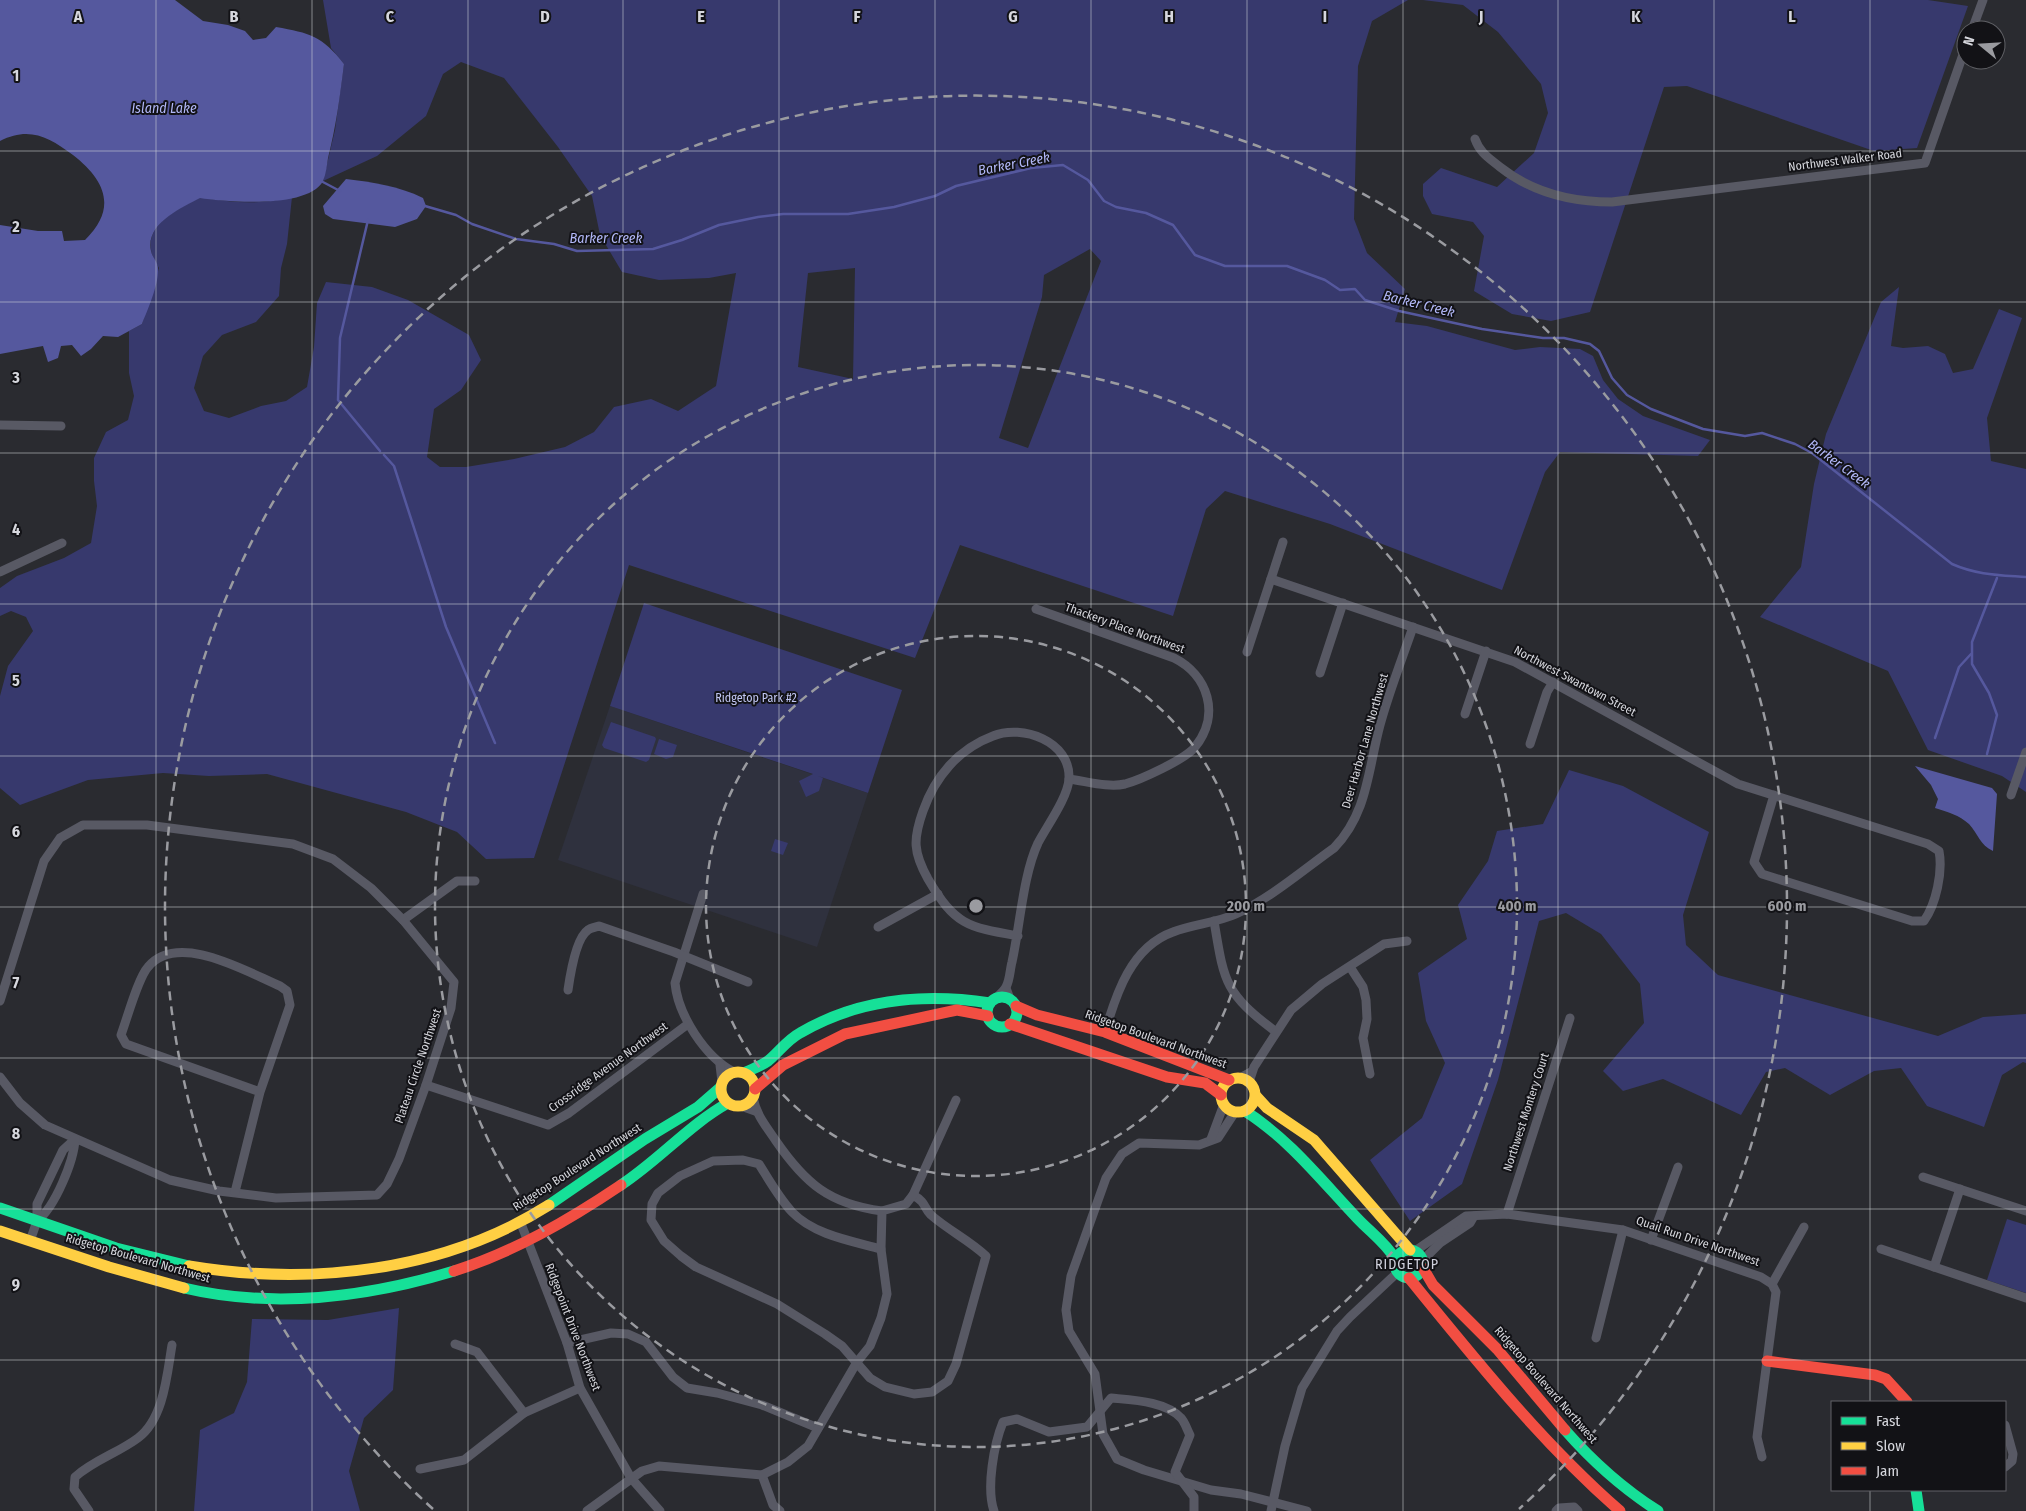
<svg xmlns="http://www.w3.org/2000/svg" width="2026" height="1511" font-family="'Fira Sans Condensed',sans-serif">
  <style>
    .built { fill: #2f313e }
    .green { fill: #37396d; fill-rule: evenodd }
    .water { fill: #55589e }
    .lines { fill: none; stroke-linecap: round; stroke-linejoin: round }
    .stream { stroke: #55589e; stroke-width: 2.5 }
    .street { stroke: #585964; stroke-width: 9 }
    .fast { stroke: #16e098; stroke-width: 11 }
    .slow { stroke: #ffcf43; stroke-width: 11 }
    .jam { stroke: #f24e42; stroke-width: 11 }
    .grid { fill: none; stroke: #d6d7dd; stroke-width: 1; stroke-opacity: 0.55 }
    .ring { fill: none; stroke: #9a9ba0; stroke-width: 2.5; stroke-dasharray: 9 6 }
    .labels { text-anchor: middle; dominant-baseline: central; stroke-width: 4; stroke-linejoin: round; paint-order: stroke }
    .street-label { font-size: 12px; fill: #d6d7dd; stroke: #121216 }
    .park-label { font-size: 12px; fill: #c1c6f2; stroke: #121216 }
    .water-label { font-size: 14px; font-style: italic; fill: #b2b8f8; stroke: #121216 }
    .neighbourhood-label { font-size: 14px; letter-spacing: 1px; fill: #cfd0dc; stroke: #121216 }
    .grid-label { font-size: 16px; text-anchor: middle; font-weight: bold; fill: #d6d7dd; stroke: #121216; stroke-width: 4; stroke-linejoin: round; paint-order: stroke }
    .centre { fill: #9a9ba0; stroke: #121216; stroke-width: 2.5 }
    .ring-label { font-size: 15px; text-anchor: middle; font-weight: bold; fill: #9a9ba0; stroke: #121216; stroke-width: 4; stroke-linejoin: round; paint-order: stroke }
  </style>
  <rect width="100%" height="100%" fill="#2a2b30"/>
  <polygon class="built" points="610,706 868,793 817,947 558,860"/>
  <g class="green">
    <path d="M323,0H1408L1372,21L1358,66L1354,219L1367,253L1405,289L1395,322L1427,326L1515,350L1540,347L1580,349L1593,356L1603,380L1618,399L1643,416L1710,440L1698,456L1560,452L1545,472L1502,590L1330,524L1225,491L1206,509L1173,616L960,545L915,658L629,565L534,858L486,859L457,832L406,812L267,774L209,776L163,773L88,780L20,805L0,788V696L8,666L33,631L26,617L11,611L0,616V588L17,576L64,558L91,543L97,506L94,481V458L106,432L128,420L134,396L129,373V331L142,324L159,268C156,262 151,255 151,249C147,222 181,208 200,197C231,203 261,205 292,197L287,244L281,268L279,296L256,322L222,335L203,356L194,388L204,411L229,418L261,406L286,401L307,387L314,347L317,303L326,282L372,287L408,300L469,335L481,360L461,390L434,409L427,457L440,467H466L514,459L565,447L594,432L614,407L651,399L678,411L716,386L736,273L709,278L659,280L622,272L600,235L592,196L558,147L504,78L461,62L443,74L426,116L377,156L323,181L335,130L344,64L331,48ZM1090,249L1101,261L1028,448L999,438L1042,297L1044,275ZM855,268L853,379L798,367L808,273Z"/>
    <polygon points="1423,0 1928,0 1968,6 1917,148 1874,151 1687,86 1664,87 1590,312 1551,321 1512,314 1474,291 1484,236 1473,222 1432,214 1423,196 1423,184 1441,168 1497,187 1534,153 1548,113 1541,84 1498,32 1463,5"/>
    <polygon points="1899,287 1891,346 1903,348 1928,346 1945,354 1953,373 1973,369 1999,309 2022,318 1987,418 1991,461 2026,469 2026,792 2002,776 1928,750 1888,671 1760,617 1801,567 1814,484 1826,434 1881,302"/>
    <polygon points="644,603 902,690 868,793 818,776 823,778 819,791 806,797 799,781 813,774 610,706"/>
    <polygon points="611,722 655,737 656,739 649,760 646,762 604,748 602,745"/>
    <polygon points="659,739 677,745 673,757 666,759 654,754"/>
    <polygon points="1569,770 1623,786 1709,832 1683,915 1686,945 1718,975 1938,1036 1983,1017 2026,1014 2026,1063 2023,1062 2002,1075 1984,1127 1927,1106 1901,1068 1874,1071 1830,1095 1785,1068 1766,1072 1741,1115 1663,1079 1623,1091 1603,1071 1644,1023 1640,984 1601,934 1566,913 1539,921 1498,1080 1462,1184 1410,1221 1370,1160 1422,1118 1445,1063 1426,1021 1418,973 1467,939 1458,905 1488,861 1497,831 1543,824"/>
    <polygon points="775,839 788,843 783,855 771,851"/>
    <polygon points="2007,1219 2026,1225 2026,1293 1987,1280"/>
    <polygon points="399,1308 393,1390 364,1418 349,1471 360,1511 194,1511 200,1430 234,1413 247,1382 252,1319 328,1320"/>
  </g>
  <g class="water">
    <path d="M0,0H175L203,21L228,25L245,31L253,40L266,38L276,27C310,33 322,36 344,64C340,96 336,127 328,158C327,165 326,174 323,181C308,209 226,202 200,198C181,208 145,224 151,251C152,257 158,262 158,268C159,284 148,309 142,324L118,337L103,336L91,349L81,356L72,345L61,346L58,358L48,362L43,346L0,354V225L38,231H62L64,241L85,240C118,208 105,180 73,155C49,137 29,126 0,141Z"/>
    <path d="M346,179C372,182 399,186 423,198L426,206L417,219L395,227L333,219L325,214L323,206Z"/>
    <path d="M1915,766L1992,788L1997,794L1993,851C1980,845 1978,834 1969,824C1959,815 1948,812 1935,808L1938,799L1931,785Z"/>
  </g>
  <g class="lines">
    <g class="stream">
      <polyline points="321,181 340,191"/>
      <path d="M425,206L456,215L472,224L516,239L554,244L577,251L653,249L682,240L719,225L758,217L783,214H848L894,207L935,196L956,186L1031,168L1063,165L1088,180L1104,201L1116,207L1146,213L1173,225L1195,255L1225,266H1287L1325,280L1340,290L1355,289L1365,300L1399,311L1482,329L1543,338H1564L1590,344L1599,351L1612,378L1627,395L1651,409L1703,429L1745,436L1762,433L1795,444L1812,453L1952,564C1977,575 1999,575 2026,577"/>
      <polyline points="368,220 340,338 338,400 380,451"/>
      <polyline points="384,455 394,466 446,627 495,743"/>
      <polyline points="1935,738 1959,667 1971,654"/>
      <polyline points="1987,754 1997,715 1989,693 1972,664 1972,642 1997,578"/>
    </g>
    <g class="street">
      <polyline points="1972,30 1983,0"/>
      <path d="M1475,139C1480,153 1489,158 1500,167C1533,193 1571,202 1612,202L1925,163L1966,46"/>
      <polyline points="0,425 61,426"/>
      <polyline points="0,572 62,543"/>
      <path d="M1271,579L1515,662L1738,784L1928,844L1939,851C1943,872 1936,904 1924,921H1912L1762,874L1754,862L1774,795"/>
      <path d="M1036,609L1174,658C1208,675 1221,715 1195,747C1186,759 1140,780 1125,784C1108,788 1086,781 1069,779"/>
      <polyline points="1247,652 1283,542"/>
      <polyline points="1320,673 1343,603"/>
      <polyline points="1465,714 1486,651"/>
      <polyline points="1530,744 1547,692 1553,682"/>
      <polyline points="2011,795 2026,752"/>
      <path d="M703,894L675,983C678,1015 705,1057 734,1072"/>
      <polyline points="403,920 457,881 475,881"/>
      <path d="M1214,921C1224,981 1224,993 1275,1031"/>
      <polyline points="878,927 938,894"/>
      <polyline points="1350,967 1363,987 1366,1000 1367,1019 1363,1038 1370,1074"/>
      <polyline points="1006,988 1010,999"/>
      <path d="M568,990C570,976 576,938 588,930C590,928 596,927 599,926L674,952L748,982"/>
      <path d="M996,998C999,995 1004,991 1006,987C1010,980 1010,969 1012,962C1020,926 1023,875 1038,843C1047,826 1068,797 1069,779C1071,741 1022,724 993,736C958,749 935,777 923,811C913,839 913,852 928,879C955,925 967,927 1018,936"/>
      <polyline points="0,1001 44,861 60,838 83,825 147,825 293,844 333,859 371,888 403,920 454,982 451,1008 426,1085 399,1159 387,1184 377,1195 276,1198 219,1191 170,1180 45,1125 20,1103 0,1077"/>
      <path d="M1105,1032C1116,994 1131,947 1173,932C1193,924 1216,923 1236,914C1271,898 1303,870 1334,848C1368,813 1368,769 1380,725C1389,692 1402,659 1413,627"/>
      <polyline points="720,1065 722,1082"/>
      <polyline points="1240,1078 1251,1072"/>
      <polyline points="1249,1082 1254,1067 1291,1010 1322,984 1384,944 1407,941"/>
      <polyline points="426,1085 548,1125 569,1113 688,1024"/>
      <path d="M753,1097C756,1115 766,1126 776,1141C805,1183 829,1204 882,1211"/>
      <polyline points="741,1106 755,1111"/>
      <polyline points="1235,1112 1218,1138 1199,1145 1139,1143 1122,1154 1106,1178 1071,1276 1066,1310 1069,1331 1095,1374 1103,1434 1117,1459 1144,1470 1211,1490 1241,1494 1307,1511"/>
      <polyline points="1211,1139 1224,1104"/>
      <polyline points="1923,1177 2026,1211"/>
      <path d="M235,1192L260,1092L290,1005L287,991L280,986C247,972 178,931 148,967C138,978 127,1019 121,1035L126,1044L260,1092"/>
      <polyline points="1507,1214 1570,1018"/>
      <path d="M37,1221C55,1207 74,1161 75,1139"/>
      <polyline points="520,1221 567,1343 580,1388 631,1478 660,1511"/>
      <polyline points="1651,1240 1678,1167"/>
      <polyline points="30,1241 37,1221 37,1204 63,1150 75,1139"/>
      <path d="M881,1249C852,1241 814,1235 792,1212C779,1198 769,1180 759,1164L743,1160L713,1161L680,1176L658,1193L652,1204L651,1220L664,1241L681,1256L696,1267L777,1304L825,1334L842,1346L870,1378L885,1387L914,1394L932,1392L948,1381L956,1364L986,1256C969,1240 948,1230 931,1215C923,1207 927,1203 913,1195"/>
      <polyline points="1881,1249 2026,1298"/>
      <polyline points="1415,1251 1466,1216 1507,1214 1623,1230 1761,1277 1772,1284 1776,1292 1757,1437 1762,1457"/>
      <polyline points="1423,1260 1440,1243 1470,1223 1474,1216"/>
      <polyline points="1934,1267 1960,1189"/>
      <polyline points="1772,1284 1804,1227"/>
      <polyline points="1596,1338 1623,1230"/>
      <polyline points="567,1343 611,1333 628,1334 646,1342 673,1377 687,1388 717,1393 762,1405 818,1428"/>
      <polyline points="455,1344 477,1352 524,1413"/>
      <polyline points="2005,1425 2013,1454 2012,1461 2005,1467"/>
      <polyline points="420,1469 464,1460 524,1413 580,1388"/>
      <polyline points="762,1475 773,1505 780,1511"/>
      <path d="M89,1511L74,1489L75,1477C94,1460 118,1453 138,1438C164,1419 167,1374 172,1345"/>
      <polyline points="587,1511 642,1471 659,1466 762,1475 788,1462 808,1446 857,1362 870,1346 881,1318 887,1294 881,1249 882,1211 906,1204 913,1195 956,1100"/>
      <path d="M994,1511C986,1488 994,1444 1003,1422L1017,1419L1049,1432L1087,1427L1111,1398C1132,1400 1166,1401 1181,1418C1185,1422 1187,1430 1190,1435L1175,1472L1194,1497V1511"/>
      <polyline points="1271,1511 1285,1446 1302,1388 1337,1331 1350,1317 1398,1272"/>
      <polyline points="1556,1511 1559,1508 1574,1507 1578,1511"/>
    </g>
    <g class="fast">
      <circle cx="1002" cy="1012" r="15"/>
      <path d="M744,1073C752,1069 761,1066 768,1061C779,1052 787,1040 800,1033C858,999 924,993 990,1003"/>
      <path d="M1245,1111C1289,1139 1321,1180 1357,1218C1370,1232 1386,1243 1396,1260"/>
      <path d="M621,1185C659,1160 690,1124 728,1103"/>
      <polyline points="549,1205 645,1139 698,1107 721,1087"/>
      <polyline points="0,1208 116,1248 189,1266"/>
      <circle cx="1409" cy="1264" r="14"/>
      <path d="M184,1288C273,1309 368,1297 454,1271"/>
      <path d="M1565,1430C1593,1462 1622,1488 1658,1511"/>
      <polyline points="1916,1490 1919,1511"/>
    </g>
    <g class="slow">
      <circle cx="738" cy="1089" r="17"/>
      <circle cx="1238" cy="1095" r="17"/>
      <polyline points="1256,1096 1267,1108 1314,1140 1410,1250"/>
      <polyline points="0,1231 109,1267 184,1288"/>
      <path d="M189,1266C310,1286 443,1272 549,1205"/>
    </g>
    <g class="jam">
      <polyline points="1016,1006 1037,1015 1105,1032 1229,1080"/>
      <polyline points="1010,1024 1167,1077 1205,1083 1221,1095"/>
      <polyline points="755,1089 783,1065 845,1034 957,1010 988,1016"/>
      <polyline points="1423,1268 1433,1285 1497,1349 1565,1430"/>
      <path d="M454,1271C514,1252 569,1220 621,1185"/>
      <path d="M1409,1278C1475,1359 1541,1442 1620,1511"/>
      <polyline points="1767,1361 1875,1375 1886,1379 1907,1402"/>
    </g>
  </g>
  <path class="grid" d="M156,0V1511M312,0V1511M468,0V1511M623,0V1511M779,0V1511M935,0V1511M1091,0V1511M1247,0V1511M1403,0V1511M1558,0V1511M1714,0V1511M1870,0V1402M0,151H2026M0,302H2026M0,453H2026M0,604H2026M0,756H2026M0,907H2026M0,1058H2026M0,1209H2026M0,1360H2026M1870,1490V1511"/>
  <g class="ring">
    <circle cx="976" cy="906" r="270"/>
    <circle cx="976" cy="906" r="541"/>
    <path d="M433 1509A811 811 0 1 1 1519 1509"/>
  </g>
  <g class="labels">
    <g class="street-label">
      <text transform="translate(1845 160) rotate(-7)">Northwest Walker Road</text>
      <text transform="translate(1125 628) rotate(20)">Thackery Place Northwest</text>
      <text transform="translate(1575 681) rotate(28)">Northwest Swantown Street</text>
      <text transform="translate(1365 741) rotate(-74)">Deer Harbor Lane Northwest</text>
      <text transform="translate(1156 1039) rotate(20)">Ridgetop Boulevard Northwest</text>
      <text transform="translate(418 1066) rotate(-71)">Plateau Circle Northwest</text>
      <text transform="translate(608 1067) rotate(-36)">Crossridge Avenue Northwest</text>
      <text transform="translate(1526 1112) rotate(-72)">Northwest Montery Court</text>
      <text transform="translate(577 1167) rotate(-33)">Ridgetop Boulevard Northwest</text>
      <text transform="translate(1698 1241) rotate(19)">Quail Run Drive Northwest</text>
      <text transform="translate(138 1258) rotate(16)">Ridgetop Boulevard Northwest</text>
      <text transform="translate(573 1327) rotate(69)">Ridgepoint Drive Northwest</text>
      <text transform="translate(1546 1385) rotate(49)">Ridgetop Boulevard Northwest</text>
    </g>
    <g class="park-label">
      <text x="756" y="698">Ridgetop Park #2</text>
    </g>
    <g class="water-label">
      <text x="164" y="108">Island Lake</text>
      <text transform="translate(1014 164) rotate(-11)">Barker Creek</text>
      <text x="606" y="238">Barker Creek</text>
      <text transform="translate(1419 304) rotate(14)">Barker Creek</text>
      <text transform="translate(1839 464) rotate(36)">Barker Creek</text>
    </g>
    <g class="neighbourhood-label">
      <text x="1407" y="1264">RIDGETOP</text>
    </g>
  </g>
  <g class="grid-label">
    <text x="78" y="22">A</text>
    <text x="234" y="22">B</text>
    <text x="390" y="22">C</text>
    <text x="545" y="22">D</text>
    <text x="701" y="22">E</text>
    <text x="857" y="22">F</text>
    <text x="1013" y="22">G</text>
    <text x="1169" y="22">H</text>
    <text x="1325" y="22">I</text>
    <text x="1481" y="22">J</text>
    <text x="1636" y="22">K</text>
    <text x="1792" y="22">L</text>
    <text x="16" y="81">1</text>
    <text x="16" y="232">2</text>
    <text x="16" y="383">3</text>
    <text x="16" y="535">4</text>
    <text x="16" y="686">5</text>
    <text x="16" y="837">6</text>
    <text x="16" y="988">7</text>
    <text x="16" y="1139">8</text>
    <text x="16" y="1290">9</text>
  </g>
  <circle cx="976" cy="906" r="8" class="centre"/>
  <g class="ring-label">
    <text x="1246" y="911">200 m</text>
    <text x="1517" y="911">400 m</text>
    <text x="1787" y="911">600 m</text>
  </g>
  <rect x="1831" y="1401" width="175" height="90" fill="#121216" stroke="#606166"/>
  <rect x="1841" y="1417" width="25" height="8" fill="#16e098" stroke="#606166"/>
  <text x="1876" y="1426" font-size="15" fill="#d6d7dd">Fast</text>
  <rect x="1841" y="1442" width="25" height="8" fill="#ffcf43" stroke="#606166"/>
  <text x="1876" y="1451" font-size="15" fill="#d6d7dd">Slow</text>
  <rect x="1841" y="1467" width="25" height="8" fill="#f24e42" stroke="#606166"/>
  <text x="1876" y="1476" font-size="15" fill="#d6d7dd">Jam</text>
  <g transform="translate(1981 45) rotate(288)"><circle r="24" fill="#121216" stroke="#606166"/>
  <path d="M0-4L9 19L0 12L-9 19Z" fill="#9a9ba0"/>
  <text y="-8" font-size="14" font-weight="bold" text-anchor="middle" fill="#d6d7dd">N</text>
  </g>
</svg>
